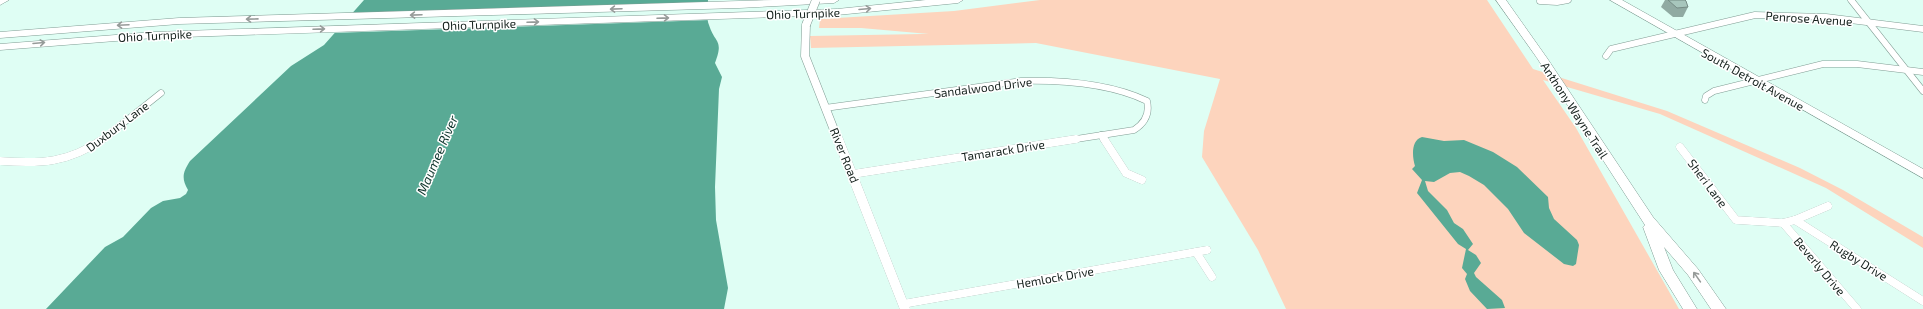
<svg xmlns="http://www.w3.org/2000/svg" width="1923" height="309" font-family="'Exo 2',sans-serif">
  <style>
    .green { fill: #fdd4bd }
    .water { fill: #59aa95 }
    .pier { fill: #dffef4 }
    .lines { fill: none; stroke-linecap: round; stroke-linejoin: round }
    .minor-far1-casing { stroke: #809d94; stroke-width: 7 }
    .minor-casing { stroke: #809d94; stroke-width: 8 }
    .tertiary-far1-casing { stroke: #809d94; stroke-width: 9 }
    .tertiary-casing { stroke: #809d94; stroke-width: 10 }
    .secondary-casing { stroke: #809d94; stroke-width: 1 }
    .primary-casing { stroke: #809d94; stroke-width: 1 }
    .trunk-casing { stroke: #809d94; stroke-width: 1 }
    .motorway-casing { stroke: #809d94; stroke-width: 1 }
    .minor-far1 { stroke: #fff; stroke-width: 6 }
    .minor { stroke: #fff; stroke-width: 8 }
    .tertiary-far1 { stroke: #fff; stroke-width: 8 }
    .tertiary { stroke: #fff; stroke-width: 10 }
    .secondary { fill: #fff; fill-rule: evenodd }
    .primary { fill: #fff; fill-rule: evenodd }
    .trunk { fill: #fff; fill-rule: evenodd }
    .motorway { fill: #fff; fill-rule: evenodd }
    .tertiary-bridge-casing { stroke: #809d94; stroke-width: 9; stroke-linecap: butt }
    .tertiary-bridge { stroke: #fff; stroke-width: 8 }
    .wall { fill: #90aaa2 }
    .building { fill: #a7c6bc; stroke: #758b84 }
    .oneway { stroke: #969b99 }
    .labels { text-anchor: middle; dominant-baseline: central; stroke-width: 3; stroke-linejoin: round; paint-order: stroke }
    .street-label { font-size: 12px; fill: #15211d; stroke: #fff }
    .water-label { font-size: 13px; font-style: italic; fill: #0e352c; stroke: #fff }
  </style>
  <rect width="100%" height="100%" fill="#dffef4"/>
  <polygon class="green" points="1040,0 1487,0 1533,69 1667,111 1800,168 1843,190 1923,237 1923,248 1826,188 1660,114 1543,80 1576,128 1679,309 1286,309 1258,250 1202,157 1204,131 1220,79 1036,43 811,48 810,36 978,33 929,34 861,28 819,28 820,19 954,11"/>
  <g class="water">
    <path d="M364,0H708C708,7 706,18 709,25C715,44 724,39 715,63L722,77L719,89L715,187L716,220L728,288L724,309H46L105,247L123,237L151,208L163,201L180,198L186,194L188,190C181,178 183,172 190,161L291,66L324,45Z"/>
    <path d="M1422,137L1444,141L1464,140L1493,152L1517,167L1548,197L1549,208L1554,219L1577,240L1579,245L1576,264L1573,266L1564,264L1524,233L1508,209L1484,185L1469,176L1460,172L1450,173L1434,182L1425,181L1428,191L1447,210L1454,223L1463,229L1473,244L1468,250L1476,255L1481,263L1474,273L1476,277L1502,300L1505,308L1487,309L1470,291L1465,279L1467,274L1462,268L1466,249L1458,244L1417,193L1422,180L1412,169L1415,166C1412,156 1411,140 1422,137Z"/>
  </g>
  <polygon class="pier" points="710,2 710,20 332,33 350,13"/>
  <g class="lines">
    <g class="minor-far1-casing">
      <g id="minor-far1">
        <polyline points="1851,0 1923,91"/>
        <polyline points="1540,1 1557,2 1568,0"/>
        <polyline points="1606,56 1611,49 1755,15 1826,17 1923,29"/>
        <polyline points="1705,100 1706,96 1714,91 1823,64 1857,64 1923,72"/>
        <path d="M825,108L1021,81C1063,80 1109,83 1147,101C1150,114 1145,123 1134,130L1070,140"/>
        <polyline points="1101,135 1104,140"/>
        <polyline points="102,140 161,93"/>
      </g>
    </g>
    <g class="minor-casing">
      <g id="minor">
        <polyline points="1104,139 1126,173 1142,180"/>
        <polyline points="1680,147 1736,220 1783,223 1795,220 1828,206"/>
        <path d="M0,161C41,164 68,163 103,139"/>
        <polyline points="853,174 1076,139"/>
        <polyline points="1795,220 1923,301"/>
        <polyline points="1783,223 1857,309"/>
        <polyline points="1196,252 1212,277"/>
        <polyline points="903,304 1207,250"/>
      </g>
    </g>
    <g class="tertiary-far1-casing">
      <polyline id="tertiary-far1" points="806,25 805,56 838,140"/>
    </g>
    <g class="tertiary-casing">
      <polyline id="tertiary" points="838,139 905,309"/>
    </g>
    <g class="secondary-casing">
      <polygon id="secondary" points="0,0 9,0 0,5"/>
    </g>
    <g class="primary-casing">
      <polygon id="primary" points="1610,0 1622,0 1923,169 1923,178"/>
    </g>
    <g class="trunk-casing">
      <polygon id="trunk" points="1496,0 1506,0 1547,58 1653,217 1698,269 1726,309 1711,309 1688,275 1664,247 1673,270 1697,309 1683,309 1659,270 1643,227 1645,225 1537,58"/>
    </g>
    <g class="motorway-casing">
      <g id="motorway">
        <polygon points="774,0 839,0 834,3 739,8 179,24 0,38 0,32 179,18"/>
        <polygon points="926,0 963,0 958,3 837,15 154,38 0,50 0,44 154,32 837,9"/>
      </g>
    </g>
    <use href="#minor-far1" class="minor-far1"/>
    <use href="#minor" class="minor"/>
    <use href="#tertiary-far1" class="tertiary-far1"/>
    <use href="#tertiary" class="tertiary"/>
    <use href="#secondary" class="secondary"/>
    <use href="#primary" class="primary"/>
    <use href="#trunk" class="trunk"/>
    <use href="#motorway" class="motorway"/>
    <g class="tertiary-bridge-casing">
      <polyline id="tertiary-bridge" points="806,25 816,0"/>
    </g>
    <use href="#tertiary-bridge" class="tertiary-bridge"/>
  </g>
  <polygon class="wall" points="1665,0 1685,0 1688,7 1683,17 1673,17 1661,7"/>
  <polygon class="building" points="1668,0 1685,0 1686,1 1688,7 1677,8"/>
  <defs><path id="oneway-shaft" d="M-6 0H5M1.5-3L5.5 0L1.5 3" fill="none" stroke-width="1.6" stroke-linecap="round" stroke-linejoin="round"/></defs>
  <g class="oneway">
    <use href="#oneway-shaft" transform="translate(616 9) rotate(178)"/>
    <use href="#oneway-shaft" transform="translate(865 9) rotate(-5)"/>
    <use href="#oneway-shaft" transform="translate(416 15) rotate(178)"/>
    <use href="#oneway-shaft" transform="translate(663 18) rotate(-2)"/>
    <use href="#oneway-shaft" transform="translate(252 19) rotate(179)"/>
    <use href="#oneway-shaft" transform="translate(533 22) rotate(-2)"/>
    <use href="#oneway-shaft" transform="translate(123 25) rotate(177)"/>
    <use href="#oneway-shaft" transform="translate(319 29) rotate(-2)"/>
    <use href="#oneway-shaft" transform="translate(39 43) rotate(-5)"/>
    <use href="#oneway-shaft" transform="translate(1697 277) rotate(-125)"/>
  </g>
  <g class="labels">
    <g class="street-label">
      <text transform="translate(803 13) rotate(-2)">Ohio Turnpike</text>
      <text transform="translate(1809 18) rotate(4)">Penrose Avenue</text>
      <text transform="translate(479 24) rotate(-2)">Ohio Turnpike</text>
      <text transform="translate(155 35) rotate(-3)">Ohio Turnpike</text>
      <text transform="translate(1753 79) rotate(29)">South Detroit Avenue</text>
      <text transform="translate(983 87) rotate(-7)">Sandalwood Drive</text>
      <text transform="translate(1575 110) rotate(57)">Anthony Wayne Trail</text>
      <text transform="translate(117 126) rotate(-37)">Duxbury Lane</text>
      <text transform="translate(1003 150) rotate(-9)">Tamarack Drive</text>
      <text transform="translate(845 155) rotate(68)">River Road</text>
      <text transform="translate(1708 183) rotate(53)">Sheri Lane</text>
      <text transform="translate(1859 260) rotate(32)">Rugby Drive</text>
      <text transform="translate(1820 266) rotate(50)">Beverly Drive</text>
      <text transform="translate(1055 277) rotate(-10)">Hemlock Drive</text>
    </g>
    <g class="water-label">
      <text transform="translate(437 155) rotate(-67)">Maumee River</text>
    </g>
  </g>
</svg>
